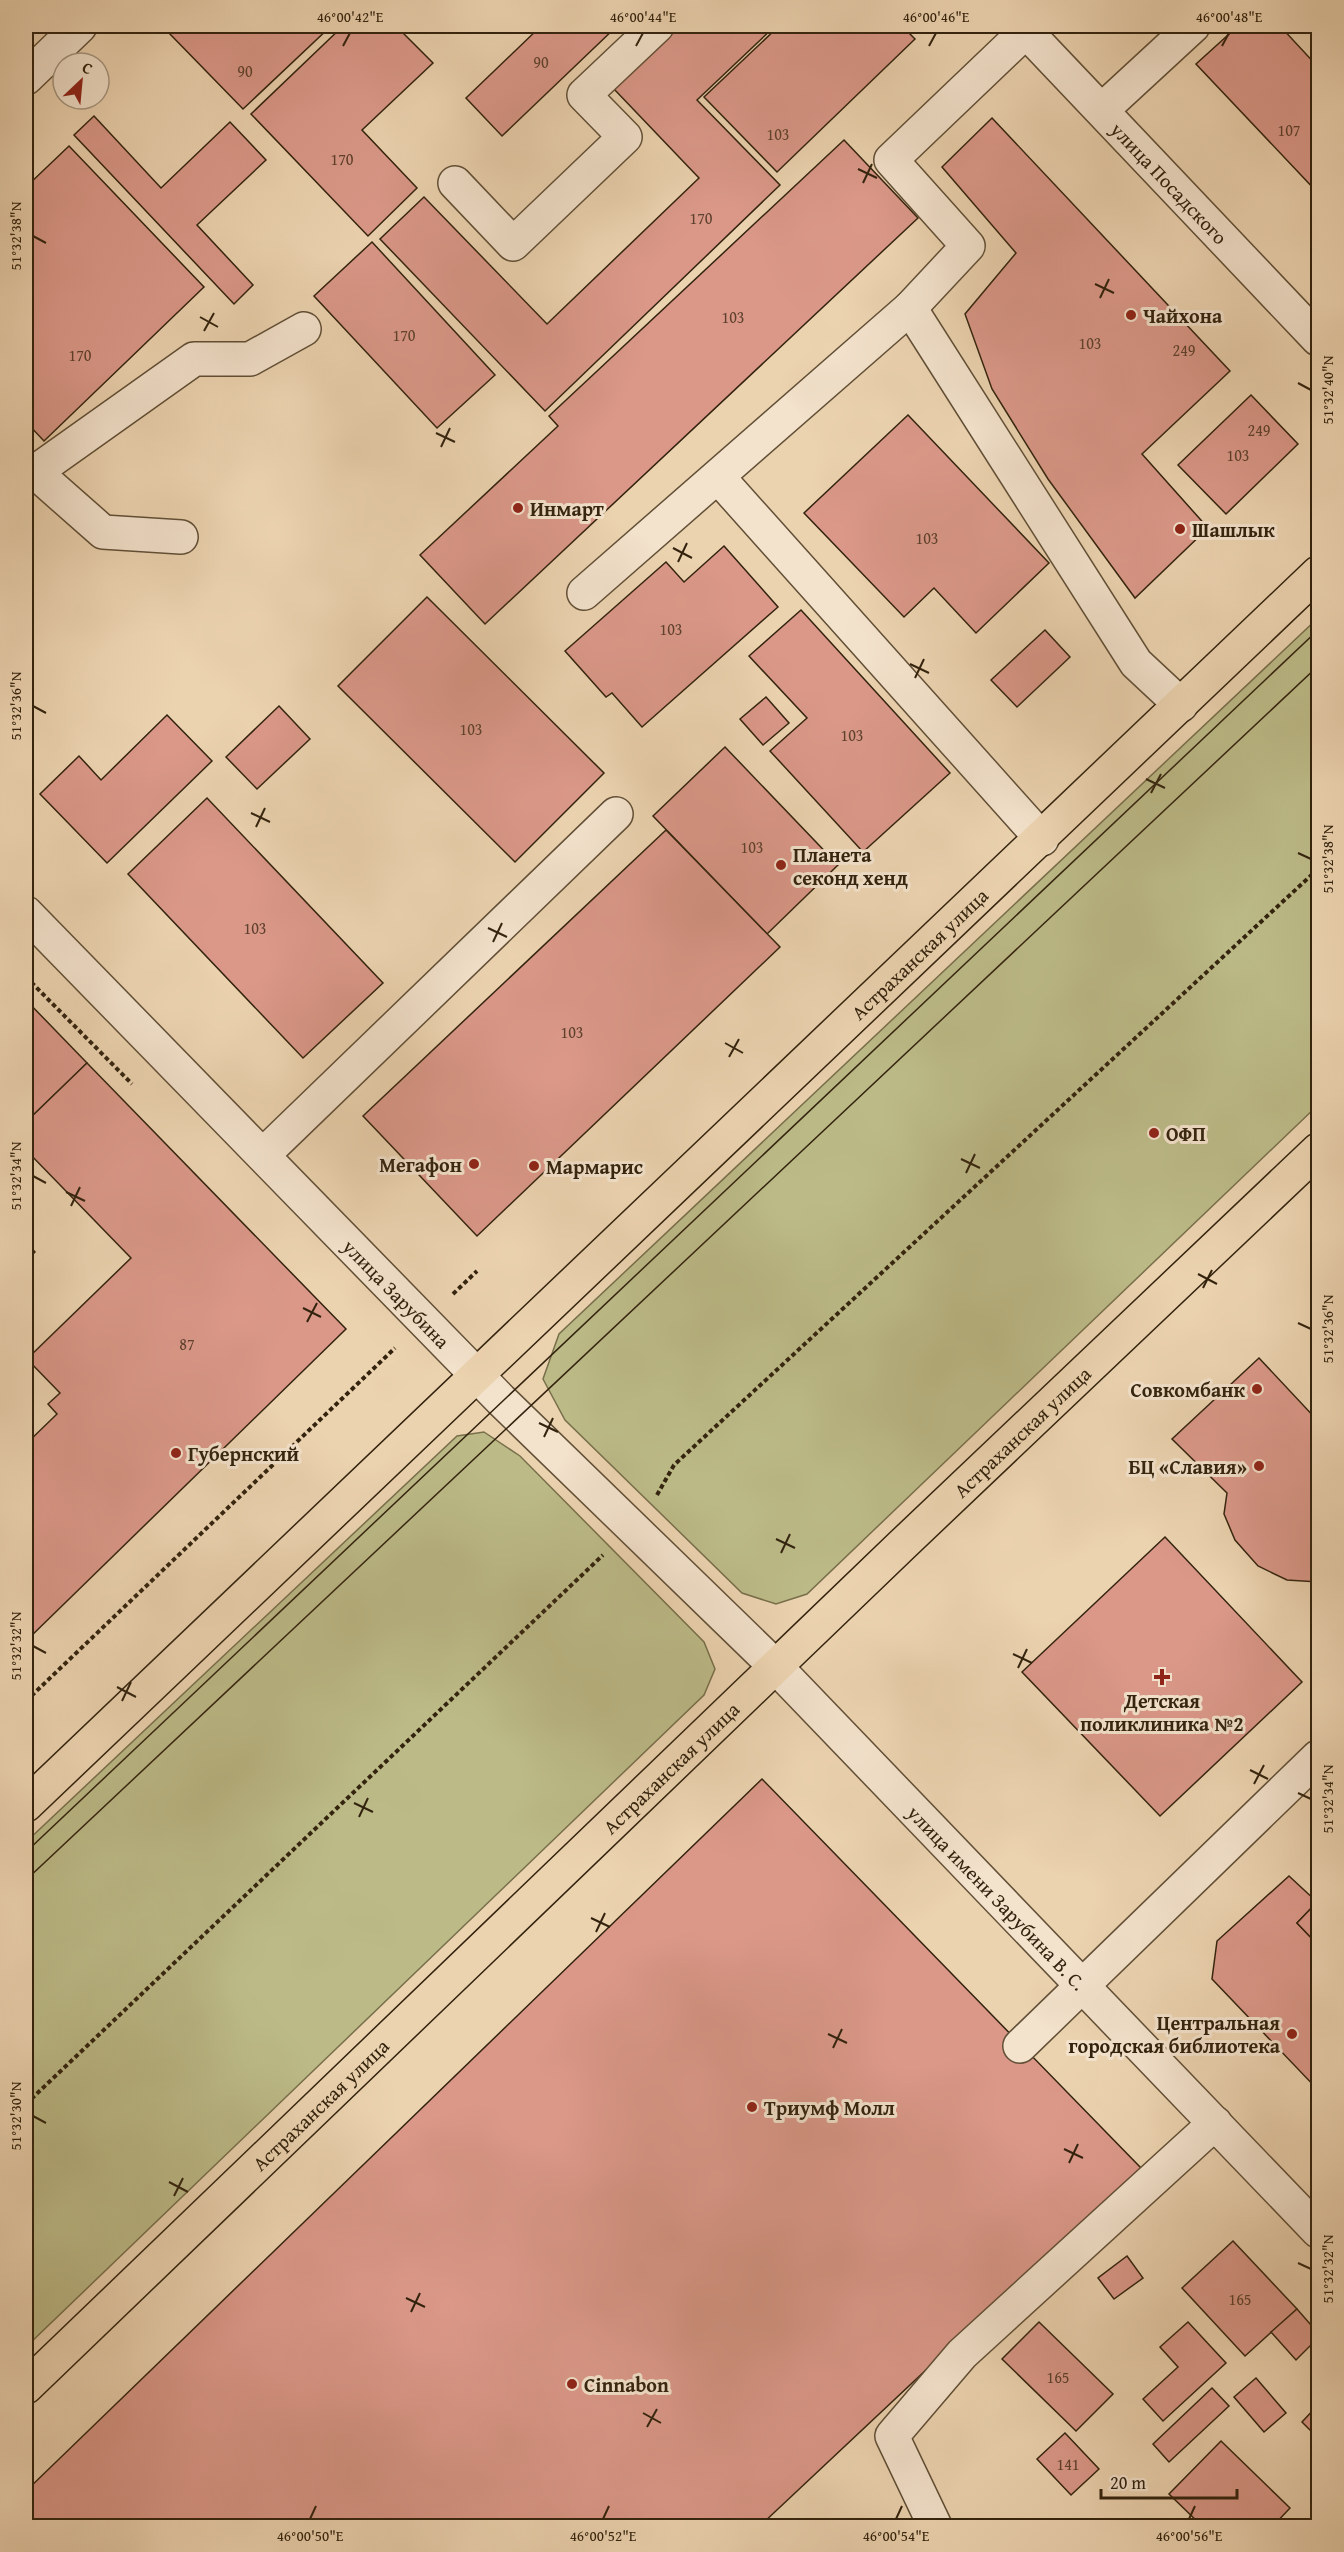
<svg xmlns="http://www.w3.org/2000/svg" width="1344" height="2552" font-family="'Gentium Book Plus',serif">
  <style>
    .green { fill: #bcbb88; stroke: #786f4b; stroke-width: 1.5 }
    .building { fill: #db9889; stroke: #33230e; stroke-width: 1.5 }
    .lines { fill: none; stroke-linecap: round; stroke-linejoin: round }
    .minor-casing { stroke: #614f36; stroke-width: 36 }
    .major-casing { stroke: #33230e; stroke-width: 36 }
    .path { stroke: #33230e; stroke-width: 4; stroke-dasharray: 4.5 3; stroke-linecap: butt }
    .minor { stroke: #f3e2cc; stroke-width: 33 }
    .major { stroke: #ecd3b0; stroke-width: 33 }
    .tram { stroke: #33230e; stroke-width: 1.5 }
    .ticks { fill: none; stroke: #33230e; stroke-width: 2 }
    .poi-dot { fill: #8f2418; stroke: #f3e2cc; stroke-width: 2 }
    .labels { text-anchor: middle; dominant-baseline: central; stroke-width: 6; stroke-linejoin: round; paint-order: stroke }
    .number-label { font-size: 16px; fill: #5d402d }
    .street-label { font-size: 20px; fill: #33230e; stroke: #f3e2cc }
    .poi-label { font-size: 20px; font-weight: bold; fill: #33230e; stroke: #f3e2cc; text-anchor: start }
    .neatline { fill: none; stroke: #33230e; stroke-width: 2 }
    .ticks-label { font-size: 15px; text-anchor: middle; fill: #33230e }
  </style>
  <rect width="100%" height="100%" fill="#ecd3b0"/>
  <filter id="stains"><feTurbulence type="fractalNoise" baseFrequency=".00333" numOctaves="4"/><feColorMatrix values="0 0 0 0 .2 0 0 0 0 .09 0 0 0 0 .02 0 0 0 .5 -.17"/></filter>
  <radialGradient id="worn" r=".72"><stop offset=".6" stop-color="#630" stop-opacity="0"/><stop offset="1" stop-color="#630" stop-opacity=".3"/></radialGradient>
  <g class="green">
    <polygon points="1318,618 1318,1105 807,1594 776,1604 742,1593 565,1420 543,1379 559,1334"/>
    <polygon points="484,1432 520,1456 704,1642 715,1669 704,1695 26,2347 26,1842 457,1436"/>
  </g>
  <g class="building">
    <polygon points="177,26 331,26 243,109 169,33"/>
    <polygon points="343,26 396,26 433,63 362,130 417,188 368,236 251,114"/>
    <polygon points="541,26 617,26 502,136 466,98"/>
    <polygon points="679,26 775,26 697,100 780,185 545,411 380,239 424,197 547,324 699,178 614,89"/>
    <polygon points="779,26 902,26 915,39 777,172 704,97"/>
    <polygon points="1154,26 1170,26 1162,34"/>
    <polygon points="1238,26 1280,26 1318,67 1318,193 1196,64"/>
    <polygon points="94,116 161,188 230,122 266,160 197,225 253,285 234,304 74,135"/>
    <polygon points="992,118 1230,371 1142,454 1208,528 1135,598 1048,479 992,389 965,314 1016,253 942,167"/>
    <polygon points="844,140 918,218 485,624 420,555 558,426 549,416"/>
    <polygon points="69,146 204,287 44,441 26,422 26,187"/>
    <polygon points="372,242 495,375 437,428 314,296"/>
    <polygon points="1251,395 1298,444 1226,514 1178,465"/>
    <polygon points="908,415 1049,563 976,633 934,588 904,617 804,513"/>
    <polygon points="724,546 778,607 642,727 612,693 606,697 565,651 666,562 684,582"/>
    <polygon points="427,597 604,773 515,862 338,686"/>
    <polygon points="801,610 950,773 863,852 770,751 807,718 749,656"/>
    <polygon points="1045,630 1070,657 1017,707 991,680"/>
    <polygon points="766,697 789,723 763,745 740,719"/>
    <polygon points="279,706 310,739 257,789 226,757"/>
    <polygon points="167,715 212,761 107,863 40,794 79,756 101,780"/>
    <polygon points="725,747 838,865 767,934 653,816"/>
    <polygon points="207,798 383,983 303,1058 128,874"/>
    <polygon points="666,830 780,947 477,1236 363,1116"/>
    <polygon points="26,1000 87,1063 26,1122"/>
    <polygon points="87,1063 346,1329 26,1641 26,1444 57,1414 48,1404 60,1393 27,1359 131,1258 26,1150 26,1122"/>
    <polygon points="26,1242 35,1252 26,1261"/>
    <polygon points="1259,1358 1318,1421 1318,1582 1287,1580 1258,1566 1235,1540 1224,1514 1227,1493 1172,1439"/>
    <polygon points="1165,1537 1302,1682 1160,1816 1022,1672"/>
    <polygon points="762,1779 1141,2168 762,2524 765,2526 26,2526 26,2491"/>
    <polygon points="1289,1876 1317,1902 1297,1923 1318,1945 1318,2090 1212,1979 1217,1941"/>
    <polygon points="1318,1901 1318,1945 1297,1923"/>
    <polygon points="1233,2241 1297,2309 1245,2356 1182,2288"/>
    <polygon points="1127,2256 1143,2278 1114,2299 1098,2278"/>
    <polygon points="1297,2309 1318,2333 1318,2338 1296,2360 1271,2332"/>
    <polygon points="1039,2322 1113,2394 1076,2431 1002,2359"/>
    <polygon points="1188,2322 1226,2363 1163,2421 1143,2399 1178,2367 1160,2347"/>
    <polygon points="1256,2378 1286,2413 1264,2432 1234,2397"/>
    <polygon points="1212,2388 1229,2406 1169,2462 1153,2444"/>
    <polygon points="1318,2405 1318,2438 1302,2422"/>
    <polygon points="1065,2433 1099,2469 1071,2495 1037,2459"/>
    <polygon points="1221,2441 1290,2508 1273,2526 1202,2526 1169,2494"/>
  </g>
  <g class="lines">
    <g class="minor-casing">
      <g id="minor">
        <path id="s1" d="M1021,26L1318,339"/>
        <polyline points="26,78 80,26"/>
        <polyline points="1102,110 1193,26"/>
        <polyline points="455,183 513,244 625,137 584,95 657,26"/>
        <polyline points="910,308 1136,663 1181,705"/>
        <polyline points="26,469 35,472 194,359 250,359 304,329"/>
        <polyline points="35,472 103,532 181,537"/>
        <polyline points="718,477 1042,839"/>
        <polyline points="584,593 910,308 968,246 891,160 1026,31"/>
        <path id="s2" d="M26,913L501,1400L776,1667L1318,2231"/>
        <polyline points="263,1155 616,814"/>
        <polyline points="1020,2046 1318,1757"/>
        <polyline points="935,2526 892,2436 962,2354 1215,2123"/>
      </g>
    </g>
    <g class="major-casing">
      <g id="major">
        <path id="s3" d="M26,1805L1318,573"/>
        <path id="s4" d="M26,2387L902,1545L1318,1150"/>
      </g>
    </g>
    <g class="path">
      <polyline points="26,977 132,1084"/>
      <polyline points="453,1294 477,1271"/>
      <polyline points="657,1495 674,1465 1318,869"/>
      <polyline points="26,1701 395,1348"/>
      <polyline points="26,2104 603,1555"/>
    </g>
    <use href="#minor" class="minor"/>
    <use href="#major" class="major"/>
    <g class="tram">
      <polyline points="26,1852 1318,630"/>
      <polyline points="26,1880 1318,666"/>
    </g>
  </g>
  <path class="ticks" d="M343,46L350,33M636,46L643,33M929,46L936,33M1222,46L1229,33M858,169L877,178M863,183L872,164M33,236L46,243M1095,284L1114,293M1100,298L1109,279M200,317L218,327M204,331L214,313M1298,383L1311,390M436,433L455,442M441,447L450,428M673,548L692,558M678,562L687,543M910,664L929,673M915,678L924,659M33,706L46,713M1146,779L1165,788M1151,793L1161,774M251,813L270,822M256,827L265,808M1298,853L1311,859M488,928L507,937M493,942L502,923M725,1043L743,1053M729,1057L739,1039M961,1159L980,1168M966,1173L975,1154M33,1176L46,1183M66,1192L85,1201M71,1206L80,1187M1198,1274L1217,1284M1203,1288L1212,1270M303,1308L321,1317M307,1322L317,1303M1298,1323L1311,1329M539,1423L558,1432M544,1437L553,1418M776,1539L795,1548M781,1553L790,1534M33,1646L46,1653M1013,1654L1032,1663M1018,1668L1027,1649M117,1687L136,1697M122,1701L131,1682M1250,1770L1268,1779M1254,1784L1264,1765M1298,1793L1311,1799M354,1803L373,1812M359,1817L368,1798M591,1918L610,1927M596,1932L605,1913M828,2034L847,2043M833,2048L842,2029M33,2116L46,2123M1064,2149L1083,2158M1069,2163L1078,2144M169,2182L188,2192M174,2196L183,2178M1298,2263L1311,2269M406,2298L425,2307M411,2312L420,2293M643,2413L661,2423M647,2427L657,2409M310,2519L316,2506M603,2519L609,2506M896,2519L902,2506M1189,2519L1195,2506"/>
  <g class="poi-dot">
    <circle cx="1131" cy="315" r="6"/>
    <circle cx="518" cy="508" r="6"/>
    <circle cx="1180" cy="529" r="6"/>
    <circle cx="781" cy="865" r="6"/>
    <circle cx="1154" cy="1133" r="6"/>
    <circle cx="474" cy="1164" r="6"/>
    <circle cx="534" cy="1166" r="6"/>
    <circle cx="1257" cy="1389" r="6"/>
    <circle cx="176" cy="1453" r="6"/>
    <circle cx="1259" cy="1466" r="6"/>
    <path d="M1159 1668h6v6h6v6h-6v6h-6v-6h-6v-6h6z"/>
    <circle cx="1292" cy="2034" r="6"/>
    <circle cx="752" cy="2107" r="6"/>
    <circle cx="572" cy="2384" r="6"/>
  </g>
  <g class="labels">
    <g class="number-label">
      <text x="541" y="62">90</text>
      <text x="245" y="71">90</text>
      <text x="1289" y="130">107</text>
      <text x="778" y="134">103</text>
      <text x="342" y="159">170</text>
      <text x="701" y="218">170</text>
      <text x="733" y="317">103</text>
      <text x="404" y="335">170</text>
      <text x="1090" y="343">103</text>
      <text x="1184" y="350">249</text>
      <text x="80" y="355">170</text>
      <text x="1259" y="430">249</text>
      <text x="1238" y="455">103</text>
      <text x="927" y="538">103</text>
      <text x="671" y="629">103</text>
      <text x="471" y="729">103</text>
      <text x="852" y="735">103</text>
      <text x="752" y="847">103</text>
      <text x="255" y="928">103</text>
      <text x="572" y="1032">103</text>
      <text x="187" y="1344">87</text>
      <text x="1240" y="2299">165</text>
      <text x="1058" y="2377">165</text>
      <text x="1068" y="2464">141</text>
    </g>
    <g class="street-label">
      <text stroke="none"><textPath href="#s1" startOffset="216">улица Посадского</textPath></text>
      <text stroke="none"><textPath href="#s3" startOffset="1234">Астраханская улица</textPath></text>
      <text stroke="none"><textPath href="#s2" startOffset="531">улица Зарубина</textPath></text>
      <text stroke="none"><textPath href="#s4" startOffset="1380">Астраханская улица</textPath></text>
      <text stroke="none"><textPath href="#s4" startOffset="894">Астраханская улица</textPath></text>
      <text stroke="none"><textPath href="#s2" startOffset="1383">улица имени Зарубина В. С.</textPath></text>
      <text stroke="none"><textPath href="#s4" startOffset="408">Астраханская улица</textPath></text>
    </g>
    <g class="poi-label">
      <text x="1143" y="315">Чайхона</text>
      <text x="530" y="508">Инмарт</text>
      <text x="1192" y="529">Шашлык</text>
      <text x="793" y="854">Планета<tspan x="793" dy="23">секонд хенд</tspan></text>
      <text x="1166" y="1133">ОФП</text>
      <text x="462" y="1164" text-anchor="end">Мегафон</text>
      <text x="546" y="1166">Мармарис</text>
      <text x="1245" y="1389" text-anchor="end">Совкомбанк</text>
      <text x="188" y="1453">Губернский</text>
      <text x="1247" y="1466" text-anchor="end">БЦ «Славия»</text>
      <text x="1162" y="1700" text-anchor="middle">Детская<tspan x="1162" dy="23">поликлиника №2</tspan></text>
      <text x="1280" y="2022" text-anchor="end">Центральная<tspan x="1280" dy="23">городская библиотека</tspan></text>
      <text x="764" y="2107">Триумф Молл</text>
      <text x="584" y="2384">Cinnabon</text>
    </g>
  </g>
  <rect width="1344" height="2552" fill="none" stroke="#ecd3b0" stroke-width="66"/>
  <g transform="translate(81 81) rotate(26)"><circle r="28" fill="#f3e2cc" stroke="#a69680" stroke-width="1.5"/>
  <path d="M0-4.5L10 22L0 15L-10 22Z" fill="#8f2418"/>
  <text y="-9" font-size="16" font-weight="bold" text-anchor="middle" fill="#33230e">С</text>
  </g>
  <path d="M1101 2489v9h136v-9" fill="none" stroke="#33230e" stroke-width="3"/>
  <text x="1110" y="2489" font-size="18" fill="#33230e" stroke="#f3e2cc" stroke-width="4.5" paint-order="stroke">20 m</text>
  <rect x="33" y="33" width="1278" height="2486" class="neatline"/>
  <g class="ticks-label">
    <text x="350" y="22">46°00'42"E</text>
    <text x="643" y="22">46°00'44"E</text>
    <text x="936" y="22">46°00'46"E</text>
    <text x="1229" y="22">46°00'48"E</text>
    <text transform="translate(16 236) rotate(-90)" y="5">51°32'38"N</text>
    <text transform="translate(1328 390) rotate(-90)" y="5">51°32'40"N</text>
    <text transform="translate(16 706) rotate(-90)" y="5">51°32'36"N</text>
    <text transform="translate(1328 859) rotate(-90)" y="5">51°32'38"N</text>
    <text transform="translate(16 1176) rotate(-90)" y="5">51°32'34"N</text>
    <text transform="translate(1328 1329) rotate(-90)" y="5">51°32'36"N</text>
    <text transform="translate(16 1646) rotate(-90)" y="5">51°32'32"N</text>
    <text transform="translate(1328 1799) rotate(-90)" y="5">51°32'34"N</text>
    <text transform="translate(16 2116) rotate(-90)" y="5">51°32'30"N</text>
    <text transform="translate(1328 2269) rotate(-90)" y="5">51°32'32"N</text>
    <text x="310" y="2541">46°00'50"E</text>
    <text x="603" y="2541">46°00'52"E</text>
    <text x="896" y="2541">46°00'54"E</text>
    <text x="1189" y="2541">46°00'56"E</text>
  </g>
  <rect width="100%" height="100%" filter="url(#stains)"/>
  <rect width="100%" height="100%" fill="url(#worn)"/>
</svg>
